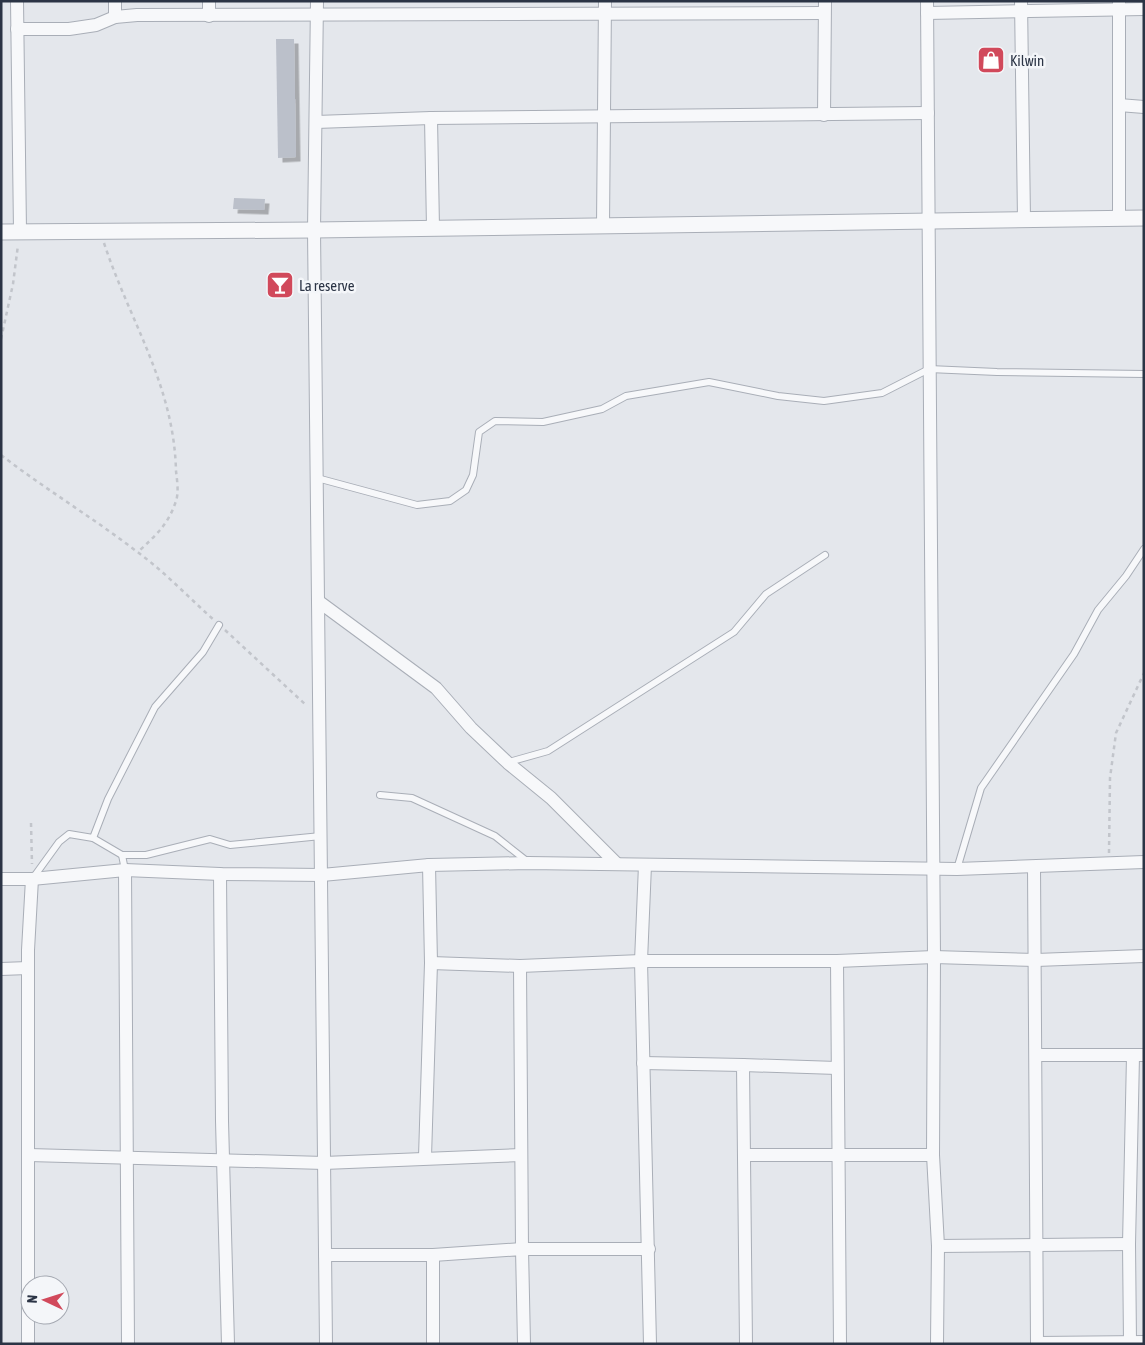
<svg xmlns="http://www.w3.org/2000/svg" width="1145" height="1345" font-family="'Asap Condensed',sans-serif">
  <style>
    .building { fill: #bbc0ca; filter: url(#shadow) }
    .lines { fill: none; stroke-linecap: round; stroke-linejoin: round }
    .service-casing { stroke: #a9aeb7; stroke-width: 8 }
    .minor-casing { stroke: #a9aeb7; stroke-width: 14 }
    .tertiary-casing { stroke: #a9aeb7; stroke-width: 17 }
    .path { stroke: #c2c5cb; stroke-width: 2.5; stroke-dasharray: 4 4; stroke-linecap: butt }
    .service { stroke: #f7f8fa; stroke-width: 6 }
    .minor { stroke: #f7f8fa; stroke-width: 12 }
    .tertiary { stroke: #f7f8fa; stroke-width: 15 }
    .labels { text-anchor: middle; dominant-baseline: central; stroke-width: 5; stroke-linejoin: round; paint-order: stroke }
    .poi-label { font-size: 15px; fill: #2b3445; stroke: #f4f6f9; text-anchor: start }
  </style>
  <defs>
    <filter id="shadow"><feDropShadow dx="4.5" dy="4.5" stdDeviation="0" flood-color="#0004"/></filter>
  </defs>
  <rect width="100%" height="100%" fill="#e4e7ec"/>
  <g class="building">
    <polygon points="276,39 294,39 296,157 278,158"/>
    <polygon points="234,198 265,199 264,210 233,209"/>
  </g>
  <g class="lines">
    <g class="service-casing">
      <g id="service">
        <polyline points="317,478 417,505 450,501 466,490 473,475 479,432 495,421 543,422 602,409 626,396 709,382 778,396 824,401 882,393 929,369 997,372 1144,374"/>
        <polyline points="509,762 548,751 734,632 766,594 825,555"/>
        <polyline points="380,795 412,798 495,836 528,862"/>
        <polyline points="93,838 108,799 155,707 203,652 219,625"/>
        <polyline points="122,855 146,855 210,839 230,845 321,836"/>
        <polyline points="957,869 981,788 1074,654 1098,610 1126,576 1144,549"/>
        <polyline points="33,878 59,842 69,834 93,838 122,855 125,870"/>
      </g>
    </g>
    <g class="minor-casing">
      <g id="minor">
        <polyline points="17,1 20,231"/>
        <polyline points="115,1 115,17"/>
        <polyline points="209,1 209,16"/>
        <polyline points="317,1 314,230 326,1344"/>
        <polyline points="927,1 934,957 933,1155 938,1246 937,1344"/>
        <polyline points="1021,1 1024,220"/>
        <polyline points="1119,1 1119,219"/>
        <polyline points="927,13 1144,9"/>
        <polyline points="17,29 69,29 96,25 115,17 137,15 824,13"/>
        <polyline points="1119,105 1144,107"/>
        <polyline points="824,115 825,1"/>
        <polyline points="431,118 433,228"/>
        <polyline points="316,122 431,118 928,113"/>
        <polyline points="603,225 605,1"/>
        <polyline points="318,601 436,688 471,728 508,763 551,798 616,863"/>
        <polyline points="645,865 641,961 650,1344"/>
        <polyline points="1034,867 1037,1344"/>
        <polyline points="125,870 128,1344"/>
        <polyline points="220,874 222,1121 228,1344"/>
        <polyline points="1,879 32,879 125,870 220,874 322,875 429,865 528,863 957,869 1144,862"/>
        <polyline points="837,961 840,1344"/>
        <polyline points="431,963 520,966 641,961 837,961 934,957 1036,960 1144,956"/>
        <polyline points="520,966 522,1249 649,1249"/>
        <polyline points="1,969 28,968"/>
        <polyline points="1037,1055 1144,1055"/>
        <polyline points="643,1063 743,1065 746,1344"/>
        <polyline points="743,1065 837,1068"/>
        <polyline points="29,1155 324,1163 521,1155"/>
        <polyline points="745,1155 933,1155"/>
        <polyline points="425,1157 431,963 429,865"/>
        <polyline points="938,1246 1129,1244"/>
        <polyline points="325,1255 433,1255 522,1249 524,1344"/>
        <polyline points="1130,1342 1129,1244 1133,1056"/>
        <polyline points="1037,1343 1144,1342"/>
        <polyline points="28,1344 28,950 32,879"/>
        <polyline points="433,1344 433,1255"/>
      </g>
    </g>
    <g class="tertiary-casing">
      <polyline id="tertiary" points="1,232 314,230 1144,218"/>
    </g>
    <g class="path">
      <path d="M104,243C130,322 174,385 176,471C177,480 179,492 176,501C168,525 156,535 138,552"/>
      <polyline points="1,339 13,284 18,245"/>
      <path d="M1,455C45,489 92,517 136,551C164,571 188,597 214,620"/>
      <polyline points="225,630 307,706"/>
      <polyline points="31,823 32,864"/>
      <polyline points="1109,853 1110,778 1116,733 1144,673"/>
    </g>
    <use href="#service" class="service"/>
    <use href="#minor" class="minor"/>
    <use href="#tertiary" class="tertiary"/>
  </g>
  <defs>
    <g id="shop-square" transform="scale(1.4375)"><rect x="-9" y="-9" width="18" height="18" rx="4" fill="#d1495b" stroke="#f4f6f9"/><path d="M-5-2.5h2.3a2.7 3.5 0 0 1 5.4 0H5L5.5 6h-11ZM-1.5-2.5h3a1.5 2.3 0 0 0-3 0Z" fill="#fff"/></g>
    <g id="bar-square" transform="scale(1.4375)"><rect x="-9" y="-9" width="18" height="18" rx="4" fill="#d1495b" stroke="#f4f6f9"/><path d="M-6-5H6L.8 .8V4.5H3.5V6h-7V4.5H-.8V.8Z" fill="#fff"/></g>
  </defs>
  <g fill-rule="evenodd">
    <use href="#shop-square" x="991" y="60"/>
    <use href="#bar-square" x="280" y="285"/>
  </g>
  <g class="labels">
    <g class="poi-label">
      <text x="1010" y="60">Kilwin</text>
      <text x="299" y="285">La reserve</text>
    </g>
  </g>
  <rect width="1145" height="1345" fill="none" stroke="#2b3445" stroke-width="5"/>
  <g transform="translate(45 1300) rotate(274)"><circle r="24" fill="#f4f6f9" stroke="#a4a8b1"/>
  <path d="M0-4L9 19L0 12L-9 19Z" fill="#d1495b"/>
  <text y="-8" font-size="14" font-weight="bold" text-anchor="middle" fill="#2b3445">N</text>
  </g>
</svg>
